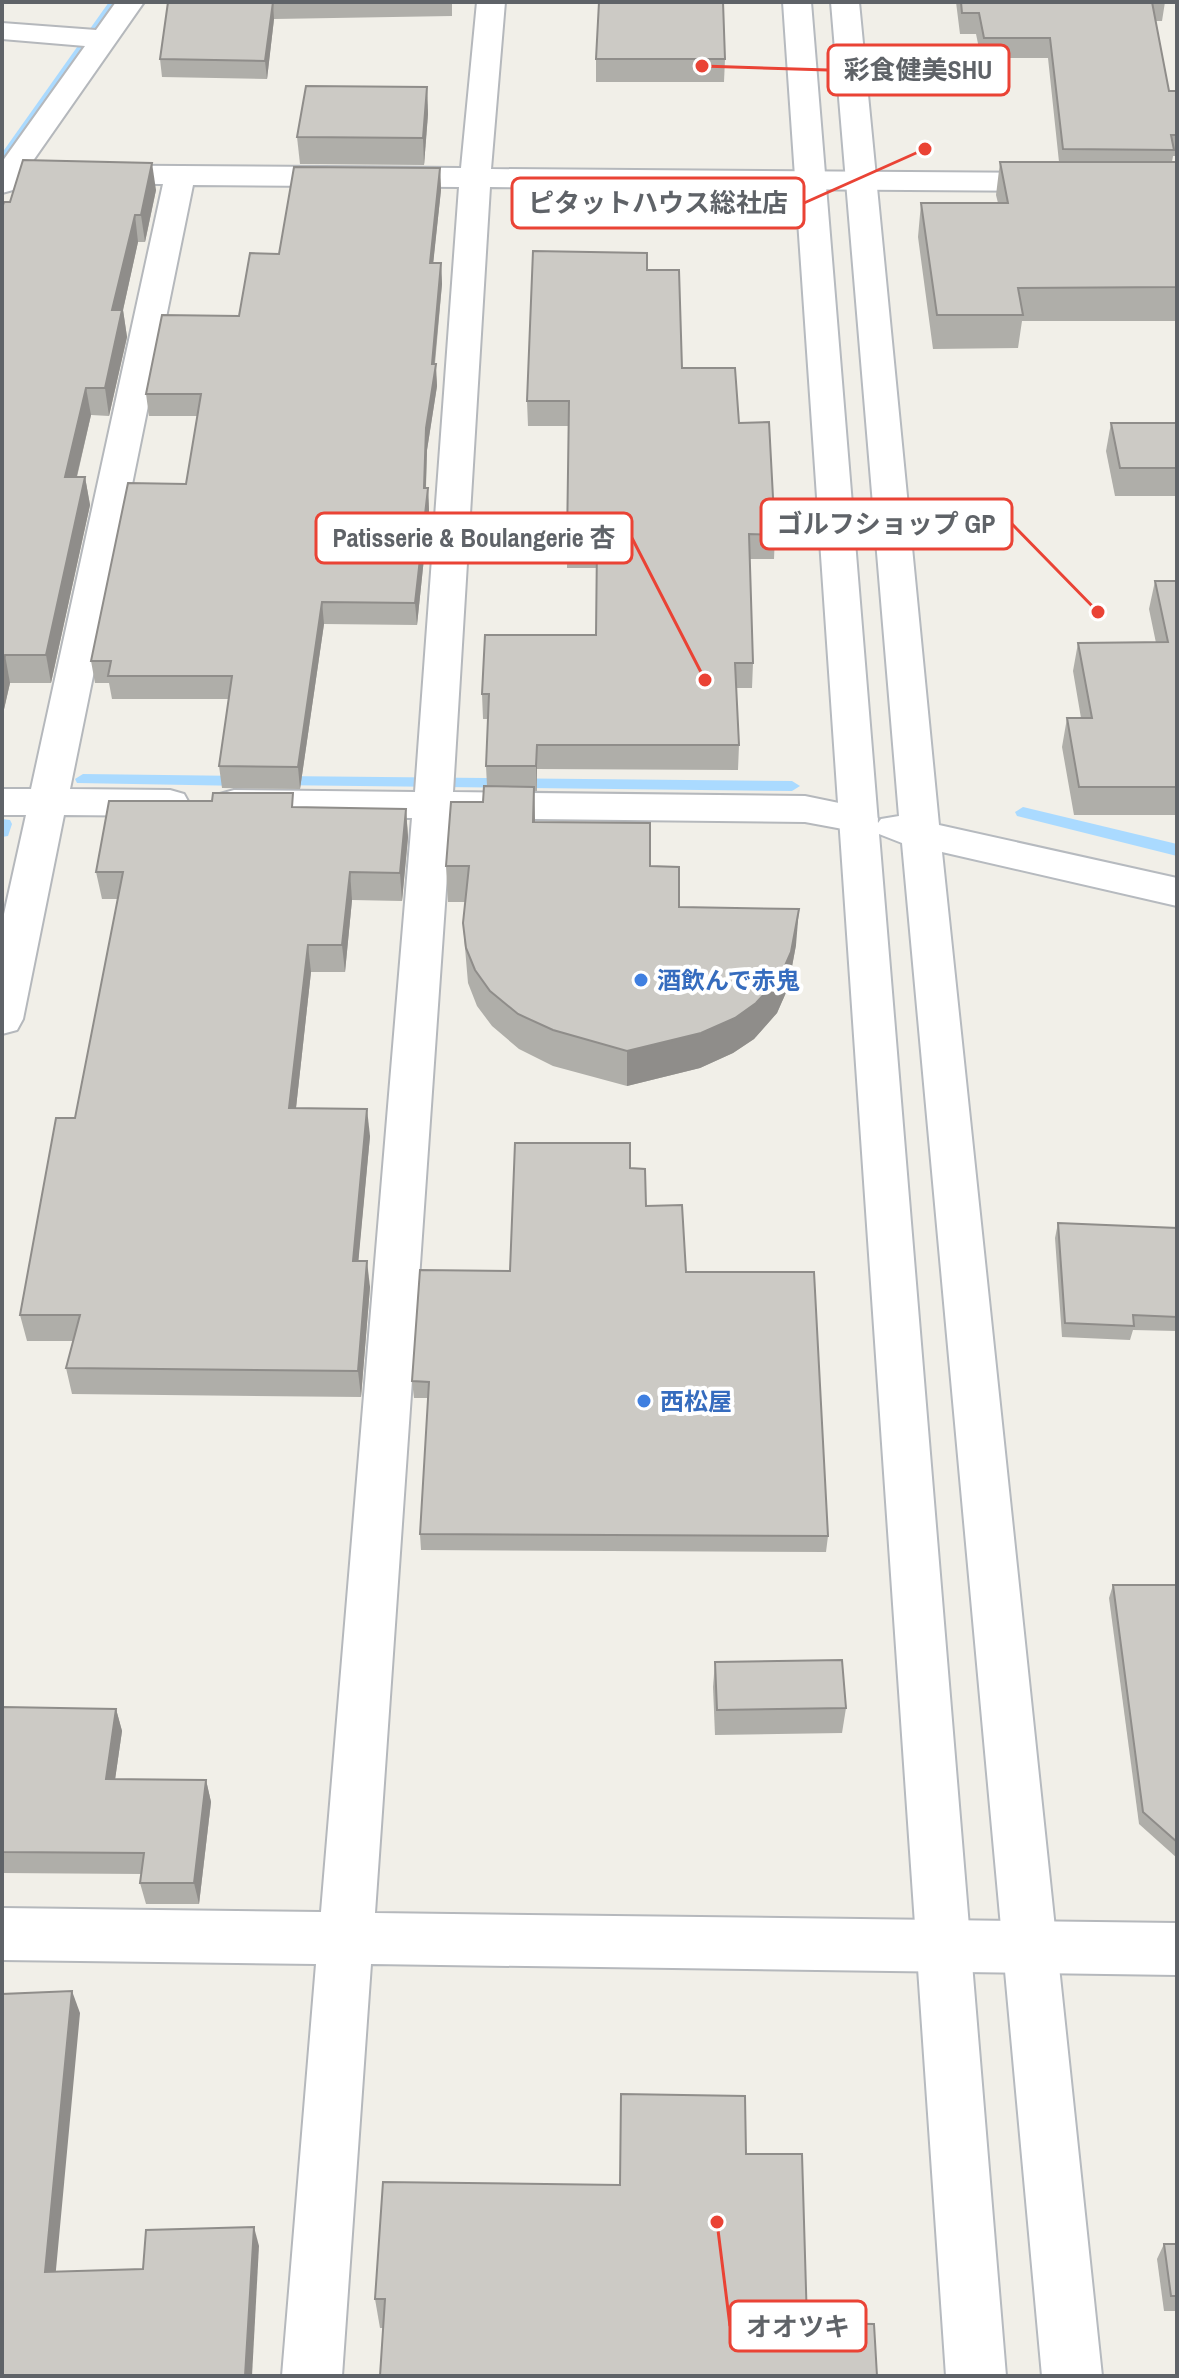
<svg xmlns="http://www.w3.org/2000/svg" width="1179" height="2378" font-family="'Archivo Narrow','Noto Sans JP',sans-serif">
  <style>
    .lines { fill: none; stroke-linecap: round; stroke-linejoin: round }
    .stream { fill: #aadaff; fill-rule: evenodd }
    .street-casing { stroke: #b5b8bc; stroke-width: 4 }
    .secondary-casing { stroke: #b6babf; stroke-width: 4 }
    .street { fill: #fff; fill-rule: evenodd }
    .secondary { fill: #fff; fill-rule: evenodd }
    .wall { fill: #afaea9 }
    .shaded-wall { fill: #8f8d8a }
    .building { fill: #cccac5; stroke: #8f8d8a; stroke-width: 2 }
    .shop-dot { fill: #3f7fe0; stroke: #fff; stroke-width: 3 }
    .labels { text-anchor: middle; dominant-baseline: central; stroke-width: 8; stroke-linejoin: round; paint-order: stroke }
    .shop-label { font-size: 24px; font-weight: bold; fill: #366cbe; stroke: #fff; text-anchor: start }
    .leader { fill: none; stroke: #ea4335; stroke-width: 3 }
    .callout-dot { fill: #ea4335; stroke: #fff; stroke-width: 3 }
    .callout { fill: #fff; stroke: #ea4335; stroke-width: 3 }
    .callout-label { font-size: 26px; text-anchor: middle; font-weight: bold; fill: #5f6368 }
  </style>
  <rect width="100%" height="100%" fill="#f1efe8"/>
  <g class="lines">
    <g class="stream">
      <polygon points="109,2 121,2 6,165 2,166 2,153"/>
      <polygon points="83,774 245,776 253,781 245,786 77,783 75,779"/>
      <polygon points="279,776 792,781 800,786 792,791 273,785 271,781"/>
      <polygon points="1023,807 1177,844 1177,856 1017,816 1015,812"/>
      <polygon points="2,819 10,820 12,824 8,836 2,837"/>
    </g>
    <g class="street-casing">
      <polygon id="street" points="116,2 144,2 30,165 461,168 477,2 505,2 491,169 1177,174 1177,192 490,187 453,792 805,796 873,810 878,819 873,828 859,832 805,822 451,818 375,1913 1177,1923 1177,1975 371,1964 342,2376 282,2376 316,1964 2,1960 2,1908 321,1912 412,818 234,816 220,812 215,803 220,794 234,790 415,792 459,187 193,185 70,789 170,790 184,794 189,803 184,812 170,816 64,815 23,1019 17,1030 2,1034 2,923 26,815 2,815 2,789 31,789 163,184 18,183 13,190 2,193 2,162 85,46 2,39 2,23 96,30"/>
    </g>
    <g class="secondary-casing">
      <polygon id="secondary" points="783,2 811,2 878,823 881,819 899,816 831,2 859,2 939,825 1177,878 1177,906 942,852 1102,2376 1042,2376 902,843 879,834 1006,2376 946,2376"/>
    </g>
    <use href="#street" class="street"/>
    <use href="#secondary" class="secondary"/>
  </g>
  <g class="wall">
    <polygon points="168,2 452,2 452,16 274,19 267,79 162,77 160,59"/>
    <polygon points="956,2 1165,2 1162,21 1156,21 1169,91 1177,91 1177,156 1173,156 1172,162 1177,162 1177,321 1022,321 1018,348 933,349 918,237 921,203 998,203 996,195 1000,162 1059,162 1048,58 981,58 976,34 960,34"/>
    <polygon points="596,59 725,59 724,82 596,82"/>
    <polygon points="427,87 428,114 424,165 300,164 297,137"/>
    <polygon points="440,168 441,190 433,263 441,263 442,284 435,364 437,386 427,450 426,488 428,488 429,510 417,625 324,624 300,789 222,788 219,766 229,699 112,699 109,683 95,683 91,661 186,484 197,416 149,416 146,394 239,316 279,254"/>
    <polygon points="156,190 145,242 138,242 123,310 127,337 109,416 91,415 77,477 85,477 90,505 51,683 10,683 2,718 2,208"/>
    <polygon points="647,270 682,368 739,423 775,535 774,559 750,559 753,663 752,688 736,688 739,745 738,770 537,769 537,791 534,791 535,822 650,866 679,907 796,945 788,988 777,1013 754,1039 733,1053 700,1068 627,1086 553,1066 519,1049 492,1026 477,1006 468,983 463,924 465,902 448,902 446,866 483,802 487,786 486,766 488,719 483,719 482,694 596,635 597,568 567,568 569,426 528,426 527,401"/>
    <polygon points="1111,423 1177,423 1177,496 1115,496 1106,451"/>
    <polygon points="1155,581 1177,581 1177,815 1074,815 1062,747 1067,718 1081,718 1073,671 1078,643 1156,643 1149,609"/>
    <polygon points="295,808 406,809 408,837 402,901 352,900 345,972 311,972 296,1108 370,1136 358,1261 370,1287 361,1397 72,1394 66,1368 73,1341 27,1341 20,1315 75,1118 118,899 102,899 96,872"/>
    <polygon points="646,1206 686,1272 828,1536 826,1552 421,1550 420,1534 428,1398 414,1398 412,1381 510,1271"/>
    <polygon points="1058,1223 1177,1228 1177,1331 1133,1330 1130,1340 1062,1337 1055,1238"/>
    <polygon points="1113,1585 1177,1585 1177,1858 1139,1824 1109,1598"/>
    <polygon points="715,1662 846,1708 842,1733 715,1735 713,1687"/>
    <polygon points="116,1709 122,1731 115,1779 206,1780 211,1802 199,1904 146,1904 140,1883 142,1874 2,1873 2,1715"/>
    <polygon points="746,2154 383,2328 380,2328 375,2299 619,2185"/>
    <polygon points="1164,2244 1177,2244 1177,2311 1164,2311 1157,2259"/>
  </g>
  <g class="shaded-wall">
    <polygon points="273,2 274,19 267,79 265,61"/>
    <polygon points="427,87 428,114 424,165 423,138"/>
    <polygon points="152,163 156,190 145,242 141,215"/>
    <polygon points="440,168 441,190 431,284 430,263"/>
    <polygon points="135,215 138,242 123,310 127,337 109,416 105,388 112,310"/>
    <polygon points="441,263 442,284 433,378 436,364 437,386 427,450 425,510 424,488 426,428"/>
    <polygon points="86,388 91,415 70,505 65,477"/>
    <polygon points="85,477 90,505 51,683 46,655"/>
    <polygon points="428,488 429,510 417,625 415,603"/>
    <polygon points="322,602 324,624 300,789 298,767"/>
    <polygon points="5,655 10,683 2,718 2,665"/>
    <polygon points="537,745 537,791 536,766"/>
    <polygon points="534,787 535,823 533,822"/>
    <polygon points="406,809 408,837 402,901 400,873"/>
    <polygon points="350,872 352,900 345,972 342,945"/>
    <polygon points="799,909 796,945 788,988 777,1013 754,1039 733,1053 700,1068 627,1086 627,1051"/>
    <polygon points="308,945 311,972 293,1135 289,1108"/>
    <polygon points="367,1109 370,1136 356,1287 353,1261"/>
    <polygon points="367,1261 370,1287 361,1397 358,1371"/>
    <polygon points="116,1709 122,1731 112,1801 106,1779"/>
    <polygon points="206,1780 211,1802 199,1904 194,1883"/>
    <polygon points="72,1991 80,2013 54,2291 45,2272"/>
    <polygon points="254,2227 259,2246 252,2376 245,2376"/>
  </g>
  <g class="building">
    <polygon points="168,2 273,2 265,61 160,59"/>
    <polygon points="599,2 723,2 725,59 596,59"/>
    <polygon points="961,2 1152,2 1169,91 1177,91 1177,135 1171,135 1174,150 1063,149 1050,38 984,38 979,13 962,13"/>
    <polygon points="306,86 427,87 423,138 297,137"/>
    <polygon points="23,160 152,163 141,215 135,215 112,310 122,310 105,388 86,388 65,477 85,477 46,655 5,655 2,665 2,208 4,202 10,202"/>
    <polygon points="1000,162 1177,162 1177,287 1018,288 1023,315 937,315 921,203 1008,203"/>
    <polygon points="294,167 440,168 430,263 441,263 432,364 436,364 426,428 424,488 428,488 415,603 322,602 298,767 219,766 232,676 108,676 111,661 91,661 128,483 186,484 201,394 146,394 162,315 239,316 250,253 279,254"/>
    <polygon points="533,251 647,253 647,270 679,270 682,368 735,368 739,423 769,422 775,535 749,534 753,663 735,663 739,745 537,745 536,766 486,766 489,694 482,694 485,635 596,635 597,543 567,543 569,401 527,401"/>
    <polygon points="1111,423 1177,423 1177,468 1120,468"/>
    <polygon points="1155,581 1177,581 1177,787 1079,787 1067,718 1092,718 1078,643 1168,642"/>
    <polygon points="484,786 534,787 533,822 650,823 650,866 679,867 679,907 799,909 791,952 780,977 756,1003 735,1018 701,1033 627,1051 553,1030 518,1014 490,991 475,970 466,948 463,923 469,866 446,866 451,802 483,802"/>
    <polygon points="213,793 293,793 292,807 406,809 400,873 350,872 342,945 308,945 289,1108 367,1109 353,1261 367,1261 358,1371 66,1368 80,1315 20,1315 56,1118 75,1118 123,872 96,872 109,801 212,801"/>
    <polygon points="515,1143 630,1143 630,1168 645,1169 646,1206 682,1205 686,1272 814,1272 828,1536 420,1534 429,1382 412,1381 420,1270 510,1271"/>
    <polygon points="1058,1223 1177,1228 1177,1317 1133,1315 1134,1326 1065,1323"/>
    <polygon points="1113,1585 1177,1585 1177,1842 1143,1812"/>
    <polygon points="842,1660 846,1708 717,1710 715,1662"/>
    <polygon points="3,1707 116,1709 106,1779 206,1780 194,1883 140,1883 144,1853 2,1852 2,1715"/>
    <polygon points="72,1991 45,2272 143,2269 146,2230 254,2227 245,2376 2,2376 2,1994"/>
    <polygon points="621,2094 745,2096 746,2154 802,2154 807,2323 874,2324 877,2376 380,2376 385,2299 375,2299 383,2182 620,2185"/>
    <polygon points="1164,2244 1177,2244 1177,2296 1171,2296"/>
  </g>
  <g class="shop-dot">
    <circle cx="641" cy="980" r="8"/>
    <circle cx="644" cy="1401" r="8"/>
  </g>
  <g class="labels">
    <g class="shop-label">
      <text x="657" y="980">酒飲んで赤鬼</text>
      <text x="660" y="1401">西松屋</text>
    </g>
  </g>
  <path class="leader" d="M702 66L828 70M925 149L804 203M1098 612L1012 524M705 680L632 538M717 2222L730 2326"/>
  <g class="callout-dot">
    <circle cx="702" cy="66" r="8"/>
    <circle cx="925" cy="149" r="8"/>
    <circle cx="1098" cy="612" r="8"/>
    <circle cx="705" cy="680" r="8"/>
    <circle cx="717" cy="2222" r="8"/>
  </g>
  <g class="callout">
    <rect x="828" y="45" width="181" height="50" rx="8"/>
    <rect x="512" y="178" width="292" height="50" rx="8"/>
    <rect x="761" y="499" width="251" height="50" rx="8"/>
    <rect x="316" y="513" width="316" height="50" rx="8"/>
    <rect x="730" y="2301" width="136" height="50" rx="8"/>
  </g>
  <g class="callout-label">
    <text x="918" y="79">彩食健美SHU</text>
    <text x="658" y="212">ピタットハウス総社店</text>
    <text x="886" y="533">ゴルフショップ GP</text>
    <text x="474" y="547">Patisserie &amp; Boulangerie 杏</text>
    <text x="798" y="2336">オオツキ</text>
  </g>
  <rect width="1179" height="2378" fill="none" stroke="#5f6368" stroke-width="8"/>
</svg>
